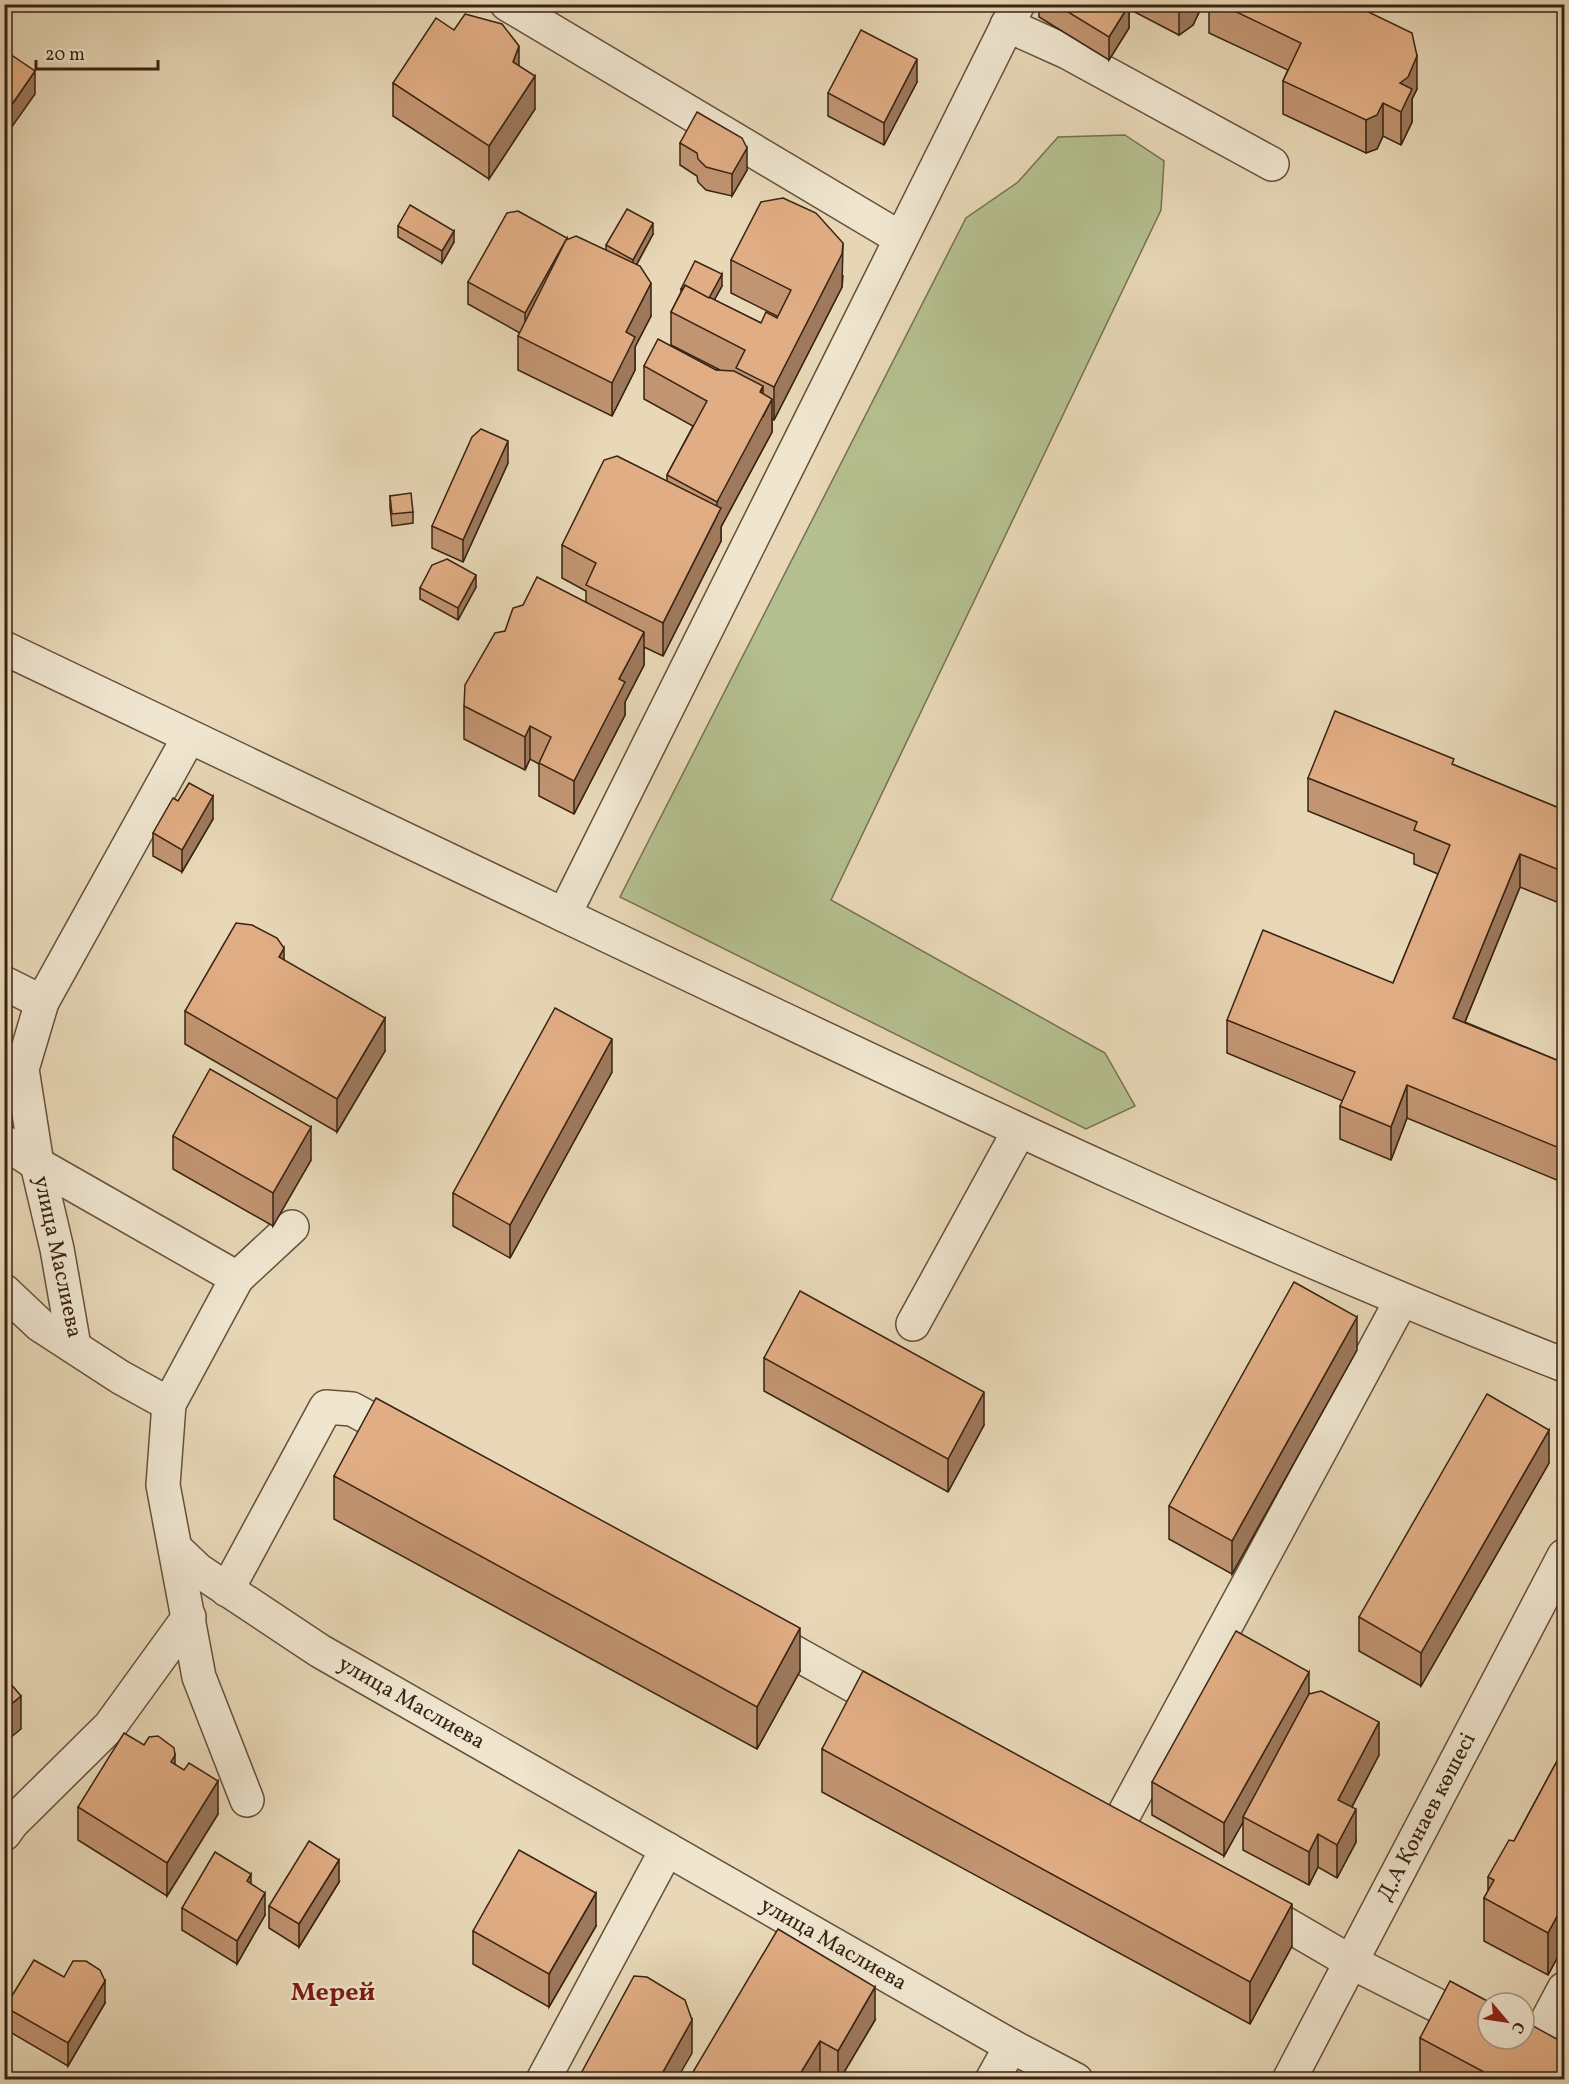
<svg xmlns="http://www.w3.org/2000/svg" width="1569" height="2084" font-family="Vollkorn,serif">
  <style>
    .green { fill: #b5bf8f; stroke: #777150; stroke-width: 1.5 }
    .lines { fill: none; stroke-linecap: round; stroke-linejoin: round }
    .minor-casing { stroke: #65503b; stroke-width: 36 }
    .minor { stroke: #f0e6d0; stroke-width: 33 }
    .wall { fill: #c29572; stroke: #392312; stroke-width: 1.5 }
    .shaded-wall { fill: #9e795c; stroke: #392312; stroke-width: 1.5 }
    .building { fill: #e1ad84; stroke: #392312; stroke-width: 1.5 }
    .labels { text-anchor: middle; dominant-baseline: central; stroke-width: 4.5; stroke-linejoin: round; paint-order: stroke }
    .street-label { font-size: 22px; fill: #392312; stroke: #f0e6d0 }
    .quarter-label { font-size: 26px; font-weight: bold; fill: #7a1f14; stroke: #f0e6d0 }
  </style>
  <rect width="100%" height="100%" fill="#e8d8b7"/>
  <filter id="stains"><feTurbulence type="fractalNoise" baseFrequency=".00333" numOctaves="4"/><feColorMatrix values="0 0 0 0 .2 0 0 0 0 .09 0 0 0 0 .02 0 0 0 .5 -.17"/></filter>
  <radialGradient id="worn" r=".72"><stop offset=".6" stop-color="#630" stop-opacity="0"/><stop offset="1" stop-color="#630" stop-opacity=".3"/></radialGradient>
  <polygon class="green" points="1125,135 1164,161 1161,210 831,900 1105,1053 1135,1106 1086,1129 620,897 966,218 1018,182 1058,137"/>
  <g class="lines">
    <g class="minor-casing">
      <g id="minor">
        <polyline points="507,4 900,238"/>
        <path d="M1018,4L564,915C895,1072 1224,1232 1564,1365"/>
        <polyline points="1007,25 1067,52 1272,164"/>
        <polyline points="4,648 564,915"/>
        <polyline points="4,983 42,1002"/>
        <polyline points="4,1142 37,1164 237,1278"/>
        <polyline points="4,1291 40,1325 120,1377 169,1404"/>
        <polyline points="913,1324 1019,1131"/>
        <polyline points="74,1346 57,1249 37,1164 22,1069 42,1002 189,737"/>
        <path id="s1" d="M176,1549L198,1570L320,1651L1011,2046L1076,2080"/>
        <polyline points="227,1590 326,1407 352,1409 406,1438"/>
        <polyline points="761,1634 894,1708"/>
        <polyline points="247,1800 199,1677 163,1485 169,1404 237,1278 292,1227"/>
        <polyline points="1116,1829 1401,1301"/>
        <polyline points="4,1834 12,1823 110,1726 189,1617"/>
        <polyline points="1255,1906 1351,1962 1488,2031"/>
        <polyline points="1530,2053 1564,1989"/>
        <polyline points="543,2080 667,1849"/>
        <polyline points="992,2080 1011,2046"/>
        <path id="s2" d="M1289,2080L1564,1556"/>
      </g>
    </g>
    <use href="#minor" class="minor"/>
  </g>
  <g class="wall">
    <polygon points="1039,4 1201,4 1201,8 1193,25 1179,35 1129,9 1129,28 1109,60 1039,17"/>
    <polygon points="1209,4 1352,4 1417,89 1412,99 1412,122 1401,145 1383,136 1377,149 1366,153 1283,114 1283,81 1288,70 1209,33"/>
    <polygon points="454,30 519,66 535,109 489,179 393,116 393,83"/>
    <polygon points="917,82 884,145 828,116 828,93"/>
    <polygon points="680,143 747,170 732,196 706,190 698,182 697,176 680,165"/>
    <polygon points="398,226 454,242 442,263 398,237"/>
    <polygon points="653,234 637,264 651,316 635,347 635,370 612,416 518,370 518,336 520,333 468,304 468,282 567,240 606,250 606,245"/>
    <polygon points="731,260 843,276 842,287 774,420 772,419 772,432 721,527 721,541 663,656 644,647 644,665 625,702 625,715 574,814 539,796 539,764 530,759 525,770 464,739 464,706 505,631 586,602 586,591 562,578 562,545 667,481 667,475 693,426 644,399 644,366 720,370 671,345 671,312 681,292 681,289 722,286 714,300 761,323 777,318 777,316 731,293"/>
    <polygon points="508,463 463,562 432,548 432,526"/>
    <polygon points="390,496 413,512 413,523 392,526 390,507"/>
    <polygon points="476,587 458,620 420,599 420,588"/>
    <polygon points="1454,765 1564,810 1564,905 1520,887 1465,1022 1564,1063 1564,1183 1407,1118 1391,1160 1340,1139 1340,1106 1343,1101 1227,1053 1227,1020 1393,983 1438,874 1414,864 1414,854 1308,811 1308,778"/>
    <polygon points="178,801 213,819 182,872 153,856 153,833"/>
    <polygon points="284,960 385,1051 337,1132 185,1044 185,1011"/>
    <polygon points="612,1072 510,1258 453,1226 453,1193"/>
    <polygon points="173,1136 311,1160 273,1226 173,1169"/>
    <polygon points="1357,1350 1232,1574 1169,1539 1169,1506"/>
    <polygon points="764,1358 984,1425 948,1492 764,1391"/>
    <polygon points="1549,1463 1421,1686 1359,1651 1359,1617"/>
    <polygon points="334,1476 800,1671 757,1749 334,1519"/>
    <polygon points="1309,1694 1379,1755 1352,1807 1356,1842 1337,1878 1318,1867 1309,1885 1243,1850 1243,1822 1224,1856 1152,1815 1152,1782"/>
    <polygon points="1564,1748 1564,1945 1548,1975 1484,1941 1484,1898 1488,1891 1488,1877 1514,1841"/>
    <polygon points="822,1749 1292,1946 1250,2024 822,1792"/>
    <polygon points="175,1764 218,1814 167,1896 78,1840 78,1807"/>
    <polygon points="339,1882 299,1947 269,1928 269,1906"/>
    <polygon points="251,1884 265,1915 237,1964 182,1930 182,1908"/>
    <polygon points="596,1926 549,2007 473,1964 473,1931"/>
    <polygon points="105,2003 68,2066 5,2029 5,2007"/>
    <polygon points="875,2020 840,2079 830,2079 820,2074 817,2079 693,2079 693,2072"/>
    <polygon points="1420,2038 1564,2079 1420,2079"/>
  </g>
  <g class="shaded-wall">
    <polygon points="1190,4 1201,4 1201,8 1193,25 1179,35 1179,12"/>
    <polygon points="1129,5 1129,28 1109,60 1109,37"/>
    <polygon points="519,46 519,79 513,62"/>
    <polygon points="1417,56 1417,89 1412,99 1412,122 1401,145 1401,112 1400,83"/>
    <polygon points="917,59 917,82 884,145 884,123"/>
    <polygon points="35,71 35,94 4,138 4,116"/>
    <polygon points="535,76 535,109 489,179 489,146"/>
    <polygon points="1383,103 1383,136 1377,149 1366,153 1366,120"/>
    <polygon points="747,148 747,170 732,196 732,174"/>
    <polygon points="653,223 653,234 633,271 633,260"/>
    <polygon points="454,231 454,242 442,263 442,251"/>
    <polygon points="567,238 567,261 525,336 525,313"/>
    <polygon points="843,243 842,287 774,420 774,387"/>
    <polygon points="722,274 722,286 707,313 707,301"/>
    <polygon points="651,283 651,316 635,347 635,370 612,416 612,383 626,332"/>
    <polygon points="763,386 763,417 772,399 772,432 721,527 721,541 663,656 663,623 717,516 717,502"/>
    <polygon points="508,441 508,463 463,562 463,540"/>
    <polygon points="476,575 476,587 458,620 458,608"/>
    <polygon points="644,632 644,665 625,702 625,715 574,814 574,781 619,679"/>
    <polygon points="530,726 530,759 525,770 525,737"/>
    <polygon points="213,796 213,819 182,872 182,850"/>
    <polygon points="1520,854 1520,887 1453,1051 1453,1018"/>
    <polygon points="284,948 284,982 279,957"/>
    <polygon points="385,1018 385,1051 337,1132 337,1099"/>
    <polygon points="612,1039 612,1072 510,1258 510,1225"/>
    <polygon points="1407,1085 1407,1118 1391,1160 1391,1127"/>
    <polygon points="311,1127 311,1160 273,1226 273,1193"/>
    <polygon points="1357,1317 1357,1350 1232,1574 1232,1541"/>
    <polygon points="984,1392 984,1425 948,1492 948,1459"/>
    <polygon points="1549,1430 1549,1463 1421,1686 1421,1653"/>
    <polygon points="800,1628 800,1671 757,1749 757,1707"/>
    <polygon points="1309,1672 1309,1705 1243,1817 1243,1822 1224,1856 1224,1823"/>
    <polygon points="21,1696 21,1729 4,1743 4,1710"/>
    <polygon points="1379,1722 1379,1755 1338,1833 1338,1800"/>
    <polygon points="175,1755 175,1788 171,1762"/>
    <polygon points="218,1781 218,1814 167,1896 167,1863"/>
    <polygon points="1356,1809 1356,1842 1337,1878 1337,1845"/>
    <polygon points="1318,1834 1318,1867 1309,1885 1309,1852"/>
    <polygon points="339,1860 339,1882 299,1947 299,1924"/>
    <polygon points="251,1874 251,1896 247,1881"/>
    <polygon points="265,1893 265,1915 237,1964 237,1941"/>
    <polygon points="596,1893 596,1926 549,2007 549,1974"/>
    <polygon points="1564,1903 1564,1945 1548,1975 1548,1933"/>
    <polygon points="1292,1904 1292,1946 1250,2024 1250,1982"/>
    <polygon points="105,1981 105,2003 68,2066 68,2043"/>
    <polygon points="875,1987 875,2020 840,2079 838,2079 838,2051"/>
    <polygon points="692,2020 692,2053 677,2079 659,2079"/>
    <polygon points="820,2041 820,2074 817,2079 797,2079"/>
  </g>
  <g class="building">
    <polygon points="1055,4 1128,4 1129,5 1109,37"/>
    <polygon points="1164,4 1190,4 1179,12"/>
    <polygon points="1220,4 1352,4 1412,33 1417,56 1408,77 1400,83 1412,89 1401,112 1383,103 1377,115 1366,120 1283,81 1301,43"/>
    <polygon points="465,14 502,24 519,46 513,62 535,76 489,146 393,83 436,18 454,30"/>
    <polygon points="861,30 917,59 884,123 828,93"/>
    <polygon points="4,50 35,71 4,116"/>
    <polygon points="697,112 742,138 747,148 732,174 706,167 698,159 697,153 680,143"/>
    <polygon points="783,198 816,213 843,243 842,254 774,387 736,368 745,350 671,312 685,285 761,323 766,312 777,318 791,290 731,260 761,202"/>
    <polygon points="410,205 454,231 442,251 398,226"/>
    <polygon points="627,209 653,223 633,260 606,245"/>
    <polygon points="518,211 567,238 525,313 468,282 507,213"/>
    <polygon points="576,236 640,266 651,283 626,332 635,337 612,383 518,336 566,240"/>
    <polygon points="695,261 722,274 709,298 685,285 683,289 681,289"/>
    <polygon points="658,339 716,370 734,371 763,386 760,392 772,399 717,502 667,475 707,401 644,366"/>
    <polygon points="481,429 508,441 463,540 432,526 472,437"/>
    <polygon points="617,456 721,508 663,623 586,585 596,563 562,545 604,460"/>
    <polygon points="411,493 413,512 392,514 390,496"/>
    <polygon points="447,559 476,575 458,608 420,588 432,565"/>
    <polygon points="537,577 644,632 619,679 625,682 574,781 539,763 551,737 530,726 525,737 464,706 465,685 495,633 505,631 513,608 523,605"/>
    <polygon points="1335,711 1454,759 1452,764 1564,810 1564,872 1520,854 1453,1018 1564,1063 1564,1150 1407,1085 1391,1127 1340,1106 1355,1072 1227,1020 1263,930 1393,983 1450,845 1414,830 1417,822 1308,778"/>
    <polygon points="189,783 213,796 182,850 153,833 173,798 178,801"/>
    <polygon points="236,923 252,925 277,938 284,948 279,957 385,1018 337,1099 185,1011"/>
    <polygon points="555,1008 612,1039 510,1225 453,1193"/>
    <polygon points="210,1069 311,1127 273,1193 173,1136"/>
    <polygon points="1294,1282 1357,1317 1232,1541 1169,1506"/>
    <polygon points="800,1291 984,1392 948,1459 764,1358"/>
    <polygon points="1487,1394 1549,1430 1421,1653 1359,1617"/>
    <polygon points="376,1398 800,1628 757,1707 334,1476"/>
    <polygon points="1236,1631 1309,1672 1224,1823 1152,1782"/>
    <polygon points="863,1671 1292,1904 1250,1982 822,1749"/>
    <polygon points="4,1676 21,1696 4,1710"/>
    <polygon points="1321,1691 1379,1722 1338,1800 1356,1809 1337,1845 1318,1834 1309,1852 1243,1817 1309,1694"/>
    <polygon points="124,1733 144,1745 149,1737 158,1736 174,1748 175,1755 171,1762 184,1770 189,1763 218,1781 167,1863 78,1807"/>
    <polygon points="1564,1748 1564,1903 1548,1933 1484,1898 1494,1880 1488,1877 1509,1840 1514,1841"/>
    <polygon points="309,1841 339,1860 299,1924 269,1906"/>
    <polygon points="519,1850 596,1893 549,1974 473,1931"/>
    <polygon points="215,1852 251,1874 247,1881 265,1893 237,1941 182,1908"/>
    <polygon points="778,1929 875,1987 838,2051 820,2041 797,2079 705,2079 693,2072"/>
    <polygon points="34,1960 64,1977 73,1961 86,1961 100,1970 105,1981 68,2043 5,2007"/>
    <polygon points="634,1976 647,1977 685,2000 692,2020 659,2079 578,2079"/>
    <polygon points="1450,1981 1491,2003 1488,2003 1488,2039 1524,2039 1524,2021 1564,2043 1564,2079 1497,2079 1420,2038"/>
  </g>
  <g class="labels">
    <g class="street-label">
      <text transform="translate(57 1257) rotate(78)">улица Маслиева</text>
      <text stroke="none"><textPath href="#s1" startOffset="282">улица Маслиева</textPath></text>
      <text stroke="none"><textPath href="#s2" startOffset="297">Д.А Қонаев көшесі</textPath></text>
      <text stroke="none"><textPath href="#s1" startOffset="768">улица Маслиева</textPath></text>
    </g>
    <g class="quarter-label">
      <text x="333" y="1993">Мерей</text>
    </g>
  </g>
  <rect width="1569" height="2084" fill="none" stroke="#e8d8b7" stroke-width="24"/>
  <rect x="6" y="6" width="1557" height="2072" fill="none" stroke="#392312" stroke-width="3"/>
  <rect x="12" y="12" width="1545" height="2060" fill="none" stroke="#392312" stroke-width="1.5"/>
  <g transform="translate(1506 2021) rotate(119)"><circle r="28" fill="#f0e6d0" stroke="#a79884" stroke-width="1.5"/>
  <path d="M0-4.5L10 22L0 15L-10 22Z" fill="#8f2418"/>
  <text y="-9" font-size="16" font-weight="bold" text-anchor="middle" fill="#392312">С</text>
  </g>
  <path d="M36 60v9h122v-9" fill="none" stroke="#392312" stroke-width="3"/>
  <text x="45" y="60" font-size="18" fill="#392312" stroke="#f0e6d0" stroke-width="4.5" paint-order="stroke">20 m</text>
  <rect width="100%" height="100%" filter="url(#stains)"/>
  <rect width="100%" height="100%" fill="url(#worn)"/>
</svg>
